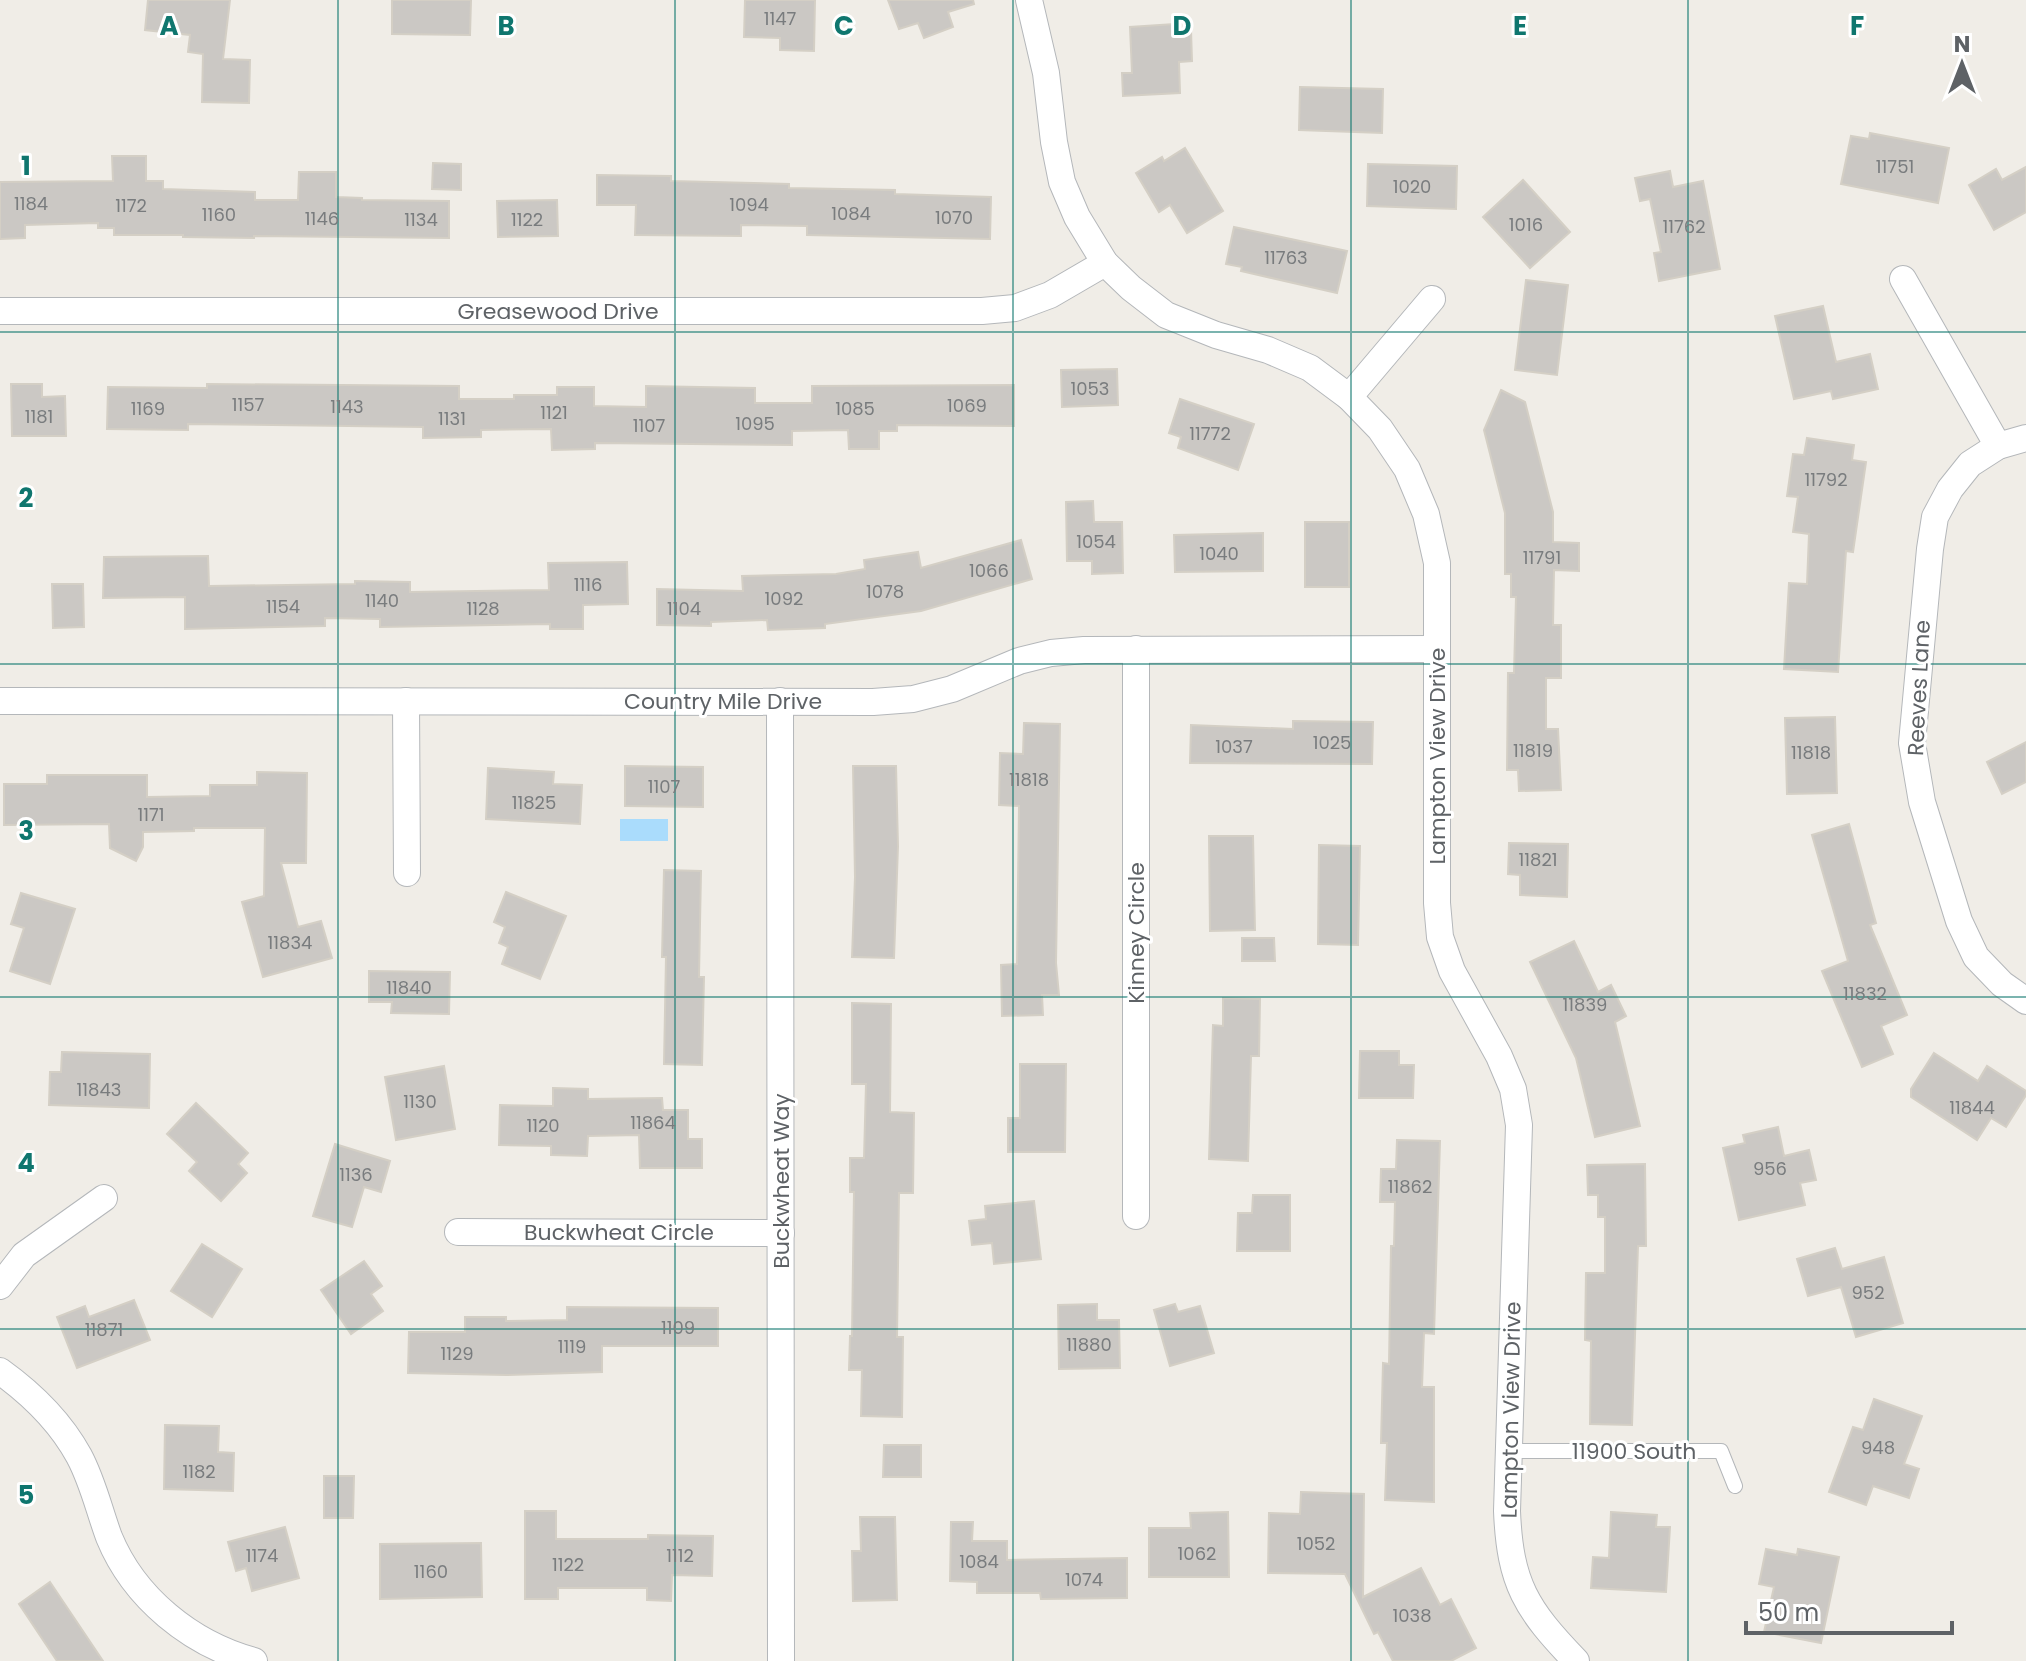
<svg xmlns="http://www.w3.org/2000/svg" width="2026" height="1661" font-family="Poppins,sans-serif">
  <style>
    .water { fill: #aadcfc }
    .building { fill: #cbc8c4; stroke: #d4cfc5; stroke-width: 2 }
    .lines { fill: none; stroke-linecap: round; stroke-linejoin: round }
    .lane-casing { stroke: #b4b7ba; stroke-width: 16 }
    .street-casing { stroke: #b4b7ba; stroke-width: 28 }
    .lane { stroke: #fff; stroke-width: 14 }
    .street { stroke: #fff; stroke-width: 26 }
    .grid { fill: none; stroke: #0f766e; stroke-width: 2; stroke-opacity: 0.55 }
    .labels { text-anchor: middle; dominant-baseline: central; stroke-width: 6; stroke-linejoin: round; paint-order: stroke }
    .number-label { font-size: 18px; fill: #797c7e }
    .street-label { font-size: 22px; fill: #5e6266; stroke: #fff }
    .grid-label { font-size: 26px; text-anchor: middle; font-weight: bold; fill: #0f766e; stroke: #fff; stroke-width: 6; stroke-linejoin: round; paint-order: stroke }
  </style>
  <rect width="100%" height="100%" fill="#f0ede7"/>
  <rect class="water" x="620" y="819" width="48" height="22"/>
  <g class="building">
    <polygon points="148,0 230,0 223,59 250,60 249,103 202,102 203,54 188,52 190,35 145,30"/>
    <polygon points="392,0 471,0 470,35 392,34"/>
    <polygon points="745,0 815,0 814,51 780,50 780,38 744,37"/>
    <polygon points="888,0 973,0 974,4 948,12 953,27 924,38 918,23 899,29"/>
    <polygon points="1174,24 1174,31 1191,30 1192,61 1179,62 1180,93 1123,96 1122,73 1132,73 1130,27"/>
    <polygon points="1300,87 1383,89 1382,133 1299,130"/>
    <polygon points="1870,133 1949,148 1938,203 1841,184 1851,136 1869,139"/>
    <polygon points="1185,148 1223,211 1187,233 1170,205 1159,212 1136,173 1162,157 1164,161"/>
    <polygon points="112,156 146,156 146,181 163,181 163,189 255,192 255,200 298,200 299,172 336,172 336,197 362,198 362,200 449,201 449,238 254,236 254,238 183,237 183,235 114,235 114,228 98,228 98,223 25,225 25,238 0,239 0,182 113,181"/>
    <polygon points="433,163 461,164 461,190 432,189"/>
    <polygon points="1368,164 1457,166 1456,209 1367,206"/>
    <polygon points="2026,167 2026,212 1994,230 1969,185 1996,169 2002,180"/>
    <polygon points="1670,171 1673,187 1703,181 1720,269 1659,281 1654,253 1661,252 1650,199 1640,201 1635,178"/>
    <polygon points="597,175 671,176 671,181 789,184 789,188 895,190 895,194 991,197 990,239 807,235 807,226 741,225 741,236 635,235 636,205 597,205"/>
    <polygon points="1523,180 1570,232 1530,268 1483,217"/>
    <polygon points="557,200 558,236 498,237 497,201"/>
    <polygon points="1234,227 1347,251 1337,293 1241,271 1242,267 1226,264"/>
    <polygon points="1526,280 1568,285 1557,375 1515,370"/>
    <polygon points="1823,306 1836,362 1870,354 1878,389 1833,399 1831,391 1794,399 1775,316"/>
    <polygon points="1117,369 1118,405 1062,407 1061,370"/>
    <polygon points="11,384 42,384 42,397 65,396 66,436 12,436"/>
    <polygon points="207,384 459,386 459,399 514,399 514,395 557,395 557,387 594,387 594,406 646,407 646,386 755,388 755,403 812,403 812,386 1014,385 1014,426 897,425 897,431 879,431 879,449 849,449 848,430 792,431 792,445 595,443 595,449 552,450 551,429 481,430 481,437 423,438 423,427 188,424 188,430 107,429 108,387 207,388"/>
    <polygon points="1501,390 1525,402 1553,512 1553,542 1579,543 1579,571 1554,570 1553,625 1561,625 1561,678 1546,678 1546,729 1558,729 1561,790 1519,791 1518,770 1507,770 1508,673 1514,673 1516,597 1511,597 1511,574 1505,574 1505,513 1484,430"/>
    <polygon points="1180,399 1254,424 1238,470 1178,448 1181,437 1169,433"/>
    <polygon points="1807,438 1854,445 1852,460 1866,462 1853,552 1846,551 1838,672 1784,669 1789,583 1807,584 1809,534 1793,532 1798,497 1787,496 1793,454 1804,455"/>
    <polygon points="1093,501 1094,522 1122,522 1123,573 1092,574 1092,561 1067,561 1066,502"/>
    <rect x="1305" y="522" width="44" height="65"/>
    <polygon points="1263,533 1263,571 1175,572 1174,535"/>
    <polygon points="1021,540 1032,579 921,611 825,624 825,628 768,630 767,620 711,622 711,626 657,625 657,589 743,591 742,576 836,574 865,569 864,560 918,552 921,568"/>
    <polygon points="208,556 209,586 355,584 355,581 410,582 410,592 549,590 548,563 627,562 628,604 583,605 583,629 550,629 550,624 380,627 380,619 325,618 325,626 185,629 185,597 103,598 104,557"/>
    <polygon points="52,584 83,584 84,627 53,628"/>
    <polygon points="1835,717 1837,793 1787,794 1785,718"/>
    <polygon points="1293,721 1373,722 1372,764 1190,763 1191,725 1293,729"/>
    <polygon points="1024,723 1060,724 1056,963 1059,995 1042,995 1043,1015 1002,1016 1001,965 1017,964 1019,806 999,805 1000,753 1023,754"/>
    <polygon points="2026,742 2026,782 2002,794 1987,762"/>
    <polygon points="625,766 703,767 703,807 625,806"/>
    <polygon points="853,766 896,766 898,846 894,958 852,957 855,877"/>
    <polygon points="488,768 554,772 553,784 582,785 580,824 486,819"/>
    <polygon points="257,772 307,773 306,863 281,863 298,927 321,921 332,958 263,977 242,902 264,896 265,828 194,828 194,831 143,832 143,847 136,861 110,848 109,824 4,825 4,784 47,784 47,775 147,775 147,797 210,796 210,785 257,785"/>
    <polygon points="1849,824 1876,923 1870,925 1907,1015 1881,1026 1893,1054 1862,1067 1822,971 1848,961 1812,835"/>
    <polygon points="1209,836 1253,836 1255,930 1210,931"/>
    <polygon points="1509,843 1568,844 1567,897 1520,895 1520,875 1508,874"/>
    <polygon points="1319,845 1360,846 1358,945 1318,944"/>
    <polygon points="664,870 701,871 699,977 704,977 702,1065 664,1064 666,957 662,957"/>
    <polygon points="506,892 566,916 540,979 502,964 508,947 499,943 505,927 494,922"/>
    <polygon points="21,893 75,909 50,984 10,971 24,928 11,924"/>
    <polygon points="1242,938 1274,938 1275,961 1242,961"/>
    <polygon points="1574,941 1598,992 1611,985 1626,1016 1615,1022 1640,1126 1595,1137 1576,1058 1530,962"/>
    <polygon points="369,971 450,972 449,1014 391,1013 392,1002 369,1002"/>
    <polygon points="1223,998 1260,999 1259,1056 1251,1056 1248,1161 1209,1159 1213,1025 1223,1026"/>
    <polygon points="852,1003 891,1004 890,1112 914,1113 913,1193 899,1193 897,1337 903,1337 902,1417 861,1416 862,1370 849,1370 850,1336 852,1336 854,1192 850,1192 850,1158 864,1158 866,1084 852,1084"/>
    <polygon points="1360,1051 1399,1051 1399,1065 1414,1065 1413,1098 1359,1098"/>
    <polygon points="62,1052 150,1054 149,1108 49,1105 50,1072 61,1072"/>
    <polygon points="1934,1053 1978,1081 1987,1066 2026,1091 2026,1095 2006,1127 1991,1118 1977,1140 1911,1097 1911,1089"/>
    <polygon points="1020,1064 1066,1064 1065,1152 1008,1152 1008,1118 1020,1118"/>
    <polygon points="444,1066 455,1129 396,1140 385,1077"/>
    <polygon points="553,1088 588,1089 588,1099 662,1098 663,1110 688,1110 688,1139 702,1139 702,1168 640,1168 639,1135 588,1136 587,1156 551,1155 551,1146 499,1145 500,1105 553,1106"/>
    <polygon points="196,1103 248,1153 238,1164 247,1173 221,1201 189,1171 197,1162 167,1134"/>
    <polygon points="1778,1127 1784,1156 1809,1150 1816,1180 1800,1183 1805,1205 1739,1220 1723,1148 1745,1143 1743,1135"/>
    <polygon points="1397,1140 1440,1141 1434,1334 1424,1333 1422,1387 1434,1387 1434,1502 1385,1500 1387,1443 1381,1443 1383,1363 1389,1364 1391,1246 1394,1246 1395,1202 1380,1202 1381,1169 1396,1169"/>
    <polygon points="335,1144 390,1161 381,1192 364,1187 352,1227 313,1216"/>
    <polygon points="1645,1164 1646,1246 1638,1246 1632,1425 1590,1424 1591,1341 1585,1340 1586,1273 1605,1273 1605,1217 1598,1217 1598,1195 1588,1195 1587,1165"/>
    <polygon points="1253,1195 1290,1195 1290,1251 1237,1251 1238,1213 1252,1213"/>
    <polygon points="1034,1201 1041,1259 994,1264 992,1243 972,1245 969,1221 986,1219 985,1206"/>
    <polygon points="202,1244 242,1269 212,1317 171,1291"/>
    <polygon points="1835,1248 1842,1269 1884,1257 1903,1323 1856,1337 1841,1287 1808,1296 1797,1259"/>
    <polygon points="364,1261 382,1286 371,1294 383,1311 351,1334 321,1290"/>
    <polygon points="134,1300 150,1340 77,1368 57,1317 85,1306 89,1317"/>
    <polygon points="1097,1304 1097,1320 1119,1320 1120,1368 1059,1369 1058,1305"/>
    <polygon points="1175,1304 1178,1312 1200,1306 1214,1353 1170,1366 1154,1310"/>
    <polygon points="567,1307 718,1308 718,1346 602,1346 602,1372 506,1375 408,1373 409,1332 465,1332 465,1317 506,1317 506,1321 567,1320"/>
    <polygon points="1874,1399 1922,1416 1904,1464 1919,1469 1909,1498 1873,1486 1866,1505 1829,1492 1853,1427 1863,1430"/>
    <polygon points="165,1425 219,1426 218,1452 234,1453 233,1491 164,1489"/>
    <polygon points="884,1445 921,1445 921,1477 883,1477"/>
    <polygon points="324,1476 354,1476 353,1518 324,1518"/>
    <polygon points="1301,1492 1364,1494 1363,1597 1421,1568 1440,1605 1451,1599 1476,1648 1451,1661 1393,1661 1378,1632 1374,1634 1345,1574 1268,1573 1269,1513 1300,1514"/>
    <polygon points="525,1511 556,1511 556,1539 648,1539 648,1535 713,1536 712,1576 672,1575 671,1601 647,1600 647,1588 558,1588 558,1599 525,1599"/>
    <polygon points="1228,1512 1229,1577 1149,1577 1149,1528 1191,1528 1190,1513"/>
    <polygon points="1611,1512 1657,1515 1656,1527 1670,1527 1666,1592 1591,1588 1593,1557 1609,1558"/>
    <polygon points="860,1517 895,1517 897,1600 853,1601 852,1551 861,1551"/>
    <polygon points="951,1522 973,1522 972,1541 1007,1541 1007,1560 1127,1558 1127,1598 1041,1599 1040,1593 977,1593 977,1582 950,1581"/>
    <polygon points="285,1527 299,1578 252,1591 246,1568 236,1571 228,1542"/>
    <polygon points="481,1543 482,1597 380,1599 380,1544"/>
    <polygon points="1766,1549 1797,1555 1798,1549 1839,1557 1821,1643 1764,1632 1774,1587 1759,1584"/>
    <polygon points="50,1582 103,1661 57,1661 19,1604"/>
  </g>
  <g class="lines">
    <g class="lane-casing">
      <polyline id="lane" points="1509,1451 1721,1451 1735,1486"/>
    </g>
    <g class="street-casing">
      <g id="street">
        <path d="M1029,0L1046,73L1054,142L1062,182L1077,217L1105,263L1131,288L1166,315L1216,335L1268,350L1310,368L1349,397L1380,429L1407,469L1426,514L1437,563V903L1440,937L1452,971L1499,1056L1513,1089L1519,1125L1507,1511C1510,1584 1526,1609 1576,1661"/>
        <polyline points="1903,279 1998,446"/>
        <polyline points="0,311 982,311 1015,308 1050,295 1105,263"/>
        <polyline points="1349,397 1432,299"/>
        <polyline points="2026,438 1998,446 1970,464 1950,489 1935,517 1930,549 1912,743 1922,802 1959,921 1976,957 2002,984 2026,1001"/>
        <polyline points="0,701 873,702 913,699 952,689 1019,661 1051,653 1084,650 1437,649"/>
        <polyline points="406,701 407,873"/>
        <polyline points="780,701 781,1661"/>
        <polyline points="1136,1216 1136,649"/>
        <polyline points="458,1232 781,1233"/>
        <polyline points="0,1286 24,1255 104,1198"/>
        <path d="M0,1371C32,1394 60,1421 79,1456C93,1482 99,1510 109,1537C134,1598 191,1644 254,1661"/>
      </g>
    </g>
    <use href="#lane" class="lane"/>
    <use href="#street" class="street"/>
  </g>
  <path class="grid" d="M338,0V1661M675,0V1661M1013,0V1661M1351,0V1661M1688,0V1661M0,332H2026M0,664H2026M0,997H2026M0,1329H2026"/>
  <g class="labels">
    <g class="number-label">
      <text x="780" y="18">1147</text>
      <text x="1895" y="166">11751</text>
      <text x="1412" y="186">1020</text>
      <text x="31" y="203">1184</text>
      <text x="749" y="204">1094</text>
      <text x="131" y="205">1172</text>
      <text x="851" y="213">1084</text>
      <text x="219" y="214">1160</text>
      <text x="954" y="217">1070</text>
      <text x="322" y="218">1146</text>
      <text x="421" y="219">1134</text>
      <text x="527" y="219">1122</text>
      <text x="1526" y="224">1016</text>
      <text x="1684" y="226">11762</text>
      <text x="1286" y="257">11763</text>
      <text x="1090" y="388">1053</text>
      <text x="248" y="404">1157</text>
      <text x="967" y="405">1069</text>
      <text x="347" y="406">1143</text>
      <text x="148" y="408">1169</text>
      <text x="855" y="408">1085</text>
      <text x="554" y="412">1121</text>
      <text x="39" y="416">1181</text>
      <text x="452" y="418">1131</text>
      <text x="755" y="423">1095</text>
      <text x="649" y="425">1107</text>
      <text x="1210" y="433">11772</text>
      <text x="1826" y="479">11792</text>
      <text x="1096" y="541">1054</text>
      <text x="1219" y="553">1040</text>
      <text x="1542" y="557">11791</text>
      <text x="989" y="570">1066</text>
      <text x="588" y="584">1116</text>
      <text x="885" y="591">1078</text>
      <text x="784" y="598">1092</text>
      <text x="382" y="600">1140</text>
      <text x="283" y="606">1154</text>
      <text x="483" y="608">1128</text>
      <text x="684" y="608">1104</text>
      <text x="1332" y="742">1025</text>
      <text x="1234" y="746">1037</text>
      <text x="1533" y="750">11819</text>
      <text x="1811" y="752">11818</text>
      <text x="1029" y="779">11818</text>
      <text x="664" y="786">1107</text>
      <text x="534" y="802">11825</text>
      <text x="151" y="814">1171</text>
      <text x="1538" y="859">11821</text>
      <text x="290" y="942">11834</text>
      <text x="409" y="987">11840</text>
      <text x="1865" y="993">11832</text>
      <text x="1585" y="1004">11839</text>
      <text x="99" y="1089">11843</text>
      <text x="420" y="1101">1130</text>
      <text x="1972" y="1107">11844</text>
      <text x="653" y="1122">11864</text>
      <text x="543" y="1125">1120</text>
      <text x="1770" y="1168">956</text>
      <text x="356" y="1174">1136</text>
      <text x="1410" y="1186">11862</text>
      <text x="1868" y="1292">952</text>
      <text x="678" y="1327">1109</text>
      <text x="104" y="1329">11871</text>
      <text x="1089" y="1344">11880</text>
      <text x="572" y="1346">1119</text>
      <text x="457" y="1353">1129</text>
      <text x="1878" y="1447">948</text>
      <text x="199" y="1471">1182</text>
      <text x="1316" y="1543">1052</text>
      <text x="1197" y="1553">1062</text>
      <text x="262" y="1555">1174</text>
      <text x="680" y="1555">1112</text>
      <text x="979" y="1561">1084</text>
      <text x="568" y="1564">1122</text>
      <text x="431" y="1571">1160</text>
      <text x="1084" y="1579">1074</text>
      <text x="1412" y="1615">1038</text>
    </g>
    <g class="street-label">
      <text x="558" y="311">Greasewood Drive</text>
      <text transform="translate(1919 688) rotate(-87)">Reeves Lane</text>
      <text x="723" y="701">Country Mile Drive</text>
      <text transform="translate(1437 756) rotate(-90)">Lampton View Drive</text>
      <text transform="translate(1136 933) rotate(-90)">Kinney Circle</text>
      <text transform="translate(781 1181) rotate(-90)">Buckwheat Way</text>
      <text x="619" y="1232">Buckwheat Circle</text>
      <text transform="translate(1511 1410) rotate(-89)">Lampton View Drive</text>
      <text x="1634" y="1451">11900 South</text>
    </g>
  </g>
  <g class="grid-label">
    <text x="169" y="35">A</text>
    <text x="506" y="35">B</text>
    <text x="844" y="35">C</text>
    <text x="1182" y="35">D</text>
    <text x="1520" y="35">E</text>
    <text x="1857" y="35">F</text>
    <text x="26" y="175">1</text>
    <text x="26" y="507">2</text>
    <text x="26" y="840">3</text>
    <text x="26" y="1172">4</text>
    <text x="26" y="1504">5</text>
  </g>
  <g transform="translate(1962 64)" stroke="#ffffff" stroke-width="6" paint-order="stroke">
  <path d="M0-6L14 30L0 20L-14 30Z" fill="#5e6266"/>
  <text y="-12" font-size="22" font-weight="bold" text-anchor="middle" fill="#5e6266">N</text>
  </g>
  <path d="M1746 1621v12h206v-12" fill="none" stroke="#5e6266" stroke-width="4"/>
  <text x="1758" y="1621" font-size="24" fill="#5e6266" stroke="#ffffff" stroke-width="6" paint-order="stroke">50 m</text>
</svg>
